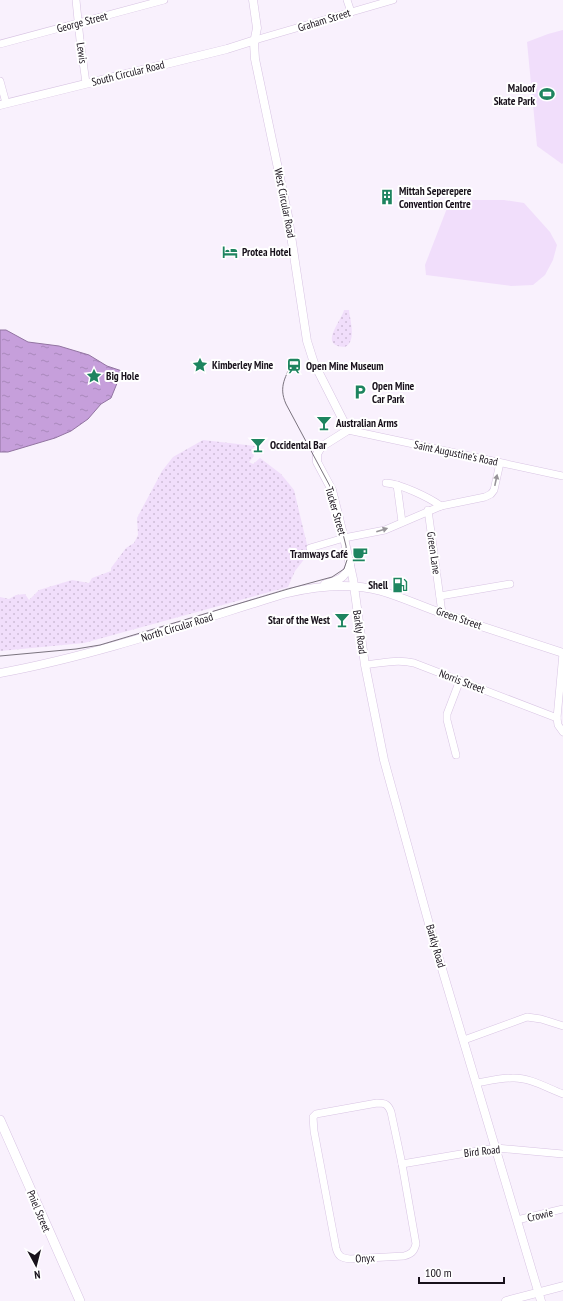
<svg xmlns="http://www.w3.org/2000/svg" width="563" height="1301" font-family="'PT Sans Narrow',sans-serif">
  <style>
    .grass { fill: url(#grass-dots) }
    .park { fill: #f1defb }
    .water { fill: url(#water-ripples); stroke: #9274a1 }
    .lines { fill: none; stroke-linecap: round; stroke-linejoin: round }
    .minor-casing { stroke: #d8c4e3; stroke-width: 8 }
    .tertiary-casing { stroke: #d8c4e3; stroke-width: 9 }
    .secondary-casing { stroke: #d8c4e3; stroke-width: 10 }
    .minor { stroke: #fff; stroke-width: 7 }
    .tertiary { stroke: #fff; stroke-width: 8 }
    .secondary { stroke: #fff; stroke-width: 9 }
    .tram { stroke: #7a737e; stroke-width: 1 }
    .oneway { fill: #979498 }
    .labels { text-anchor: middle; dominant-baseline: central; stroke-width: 4; stroke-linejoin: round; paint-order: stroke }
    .street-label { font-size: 11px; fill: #18111b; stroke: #fff }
    .poi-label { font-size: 11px; font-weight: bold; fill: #18111b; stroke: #fff; text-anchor: start }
  </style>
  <defs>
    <pattern id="grass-dots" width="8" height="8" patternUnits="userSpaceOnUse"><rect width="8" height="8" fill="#f1defb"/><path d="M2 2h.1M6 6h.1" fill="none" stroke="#cebdd7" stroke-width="1.8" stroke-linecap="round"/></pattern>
    <pattern id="water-ripples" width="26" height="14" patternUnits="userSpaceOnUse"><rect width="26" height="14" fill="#c69fdb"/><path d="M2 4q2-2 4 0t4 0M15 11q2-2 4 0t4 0" fill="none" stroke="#a988bb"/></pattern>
  </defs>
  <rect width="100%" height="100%" fill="#f9f1fd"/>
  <g class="grass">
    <path d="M344,310H349C350,321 357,341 345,347C318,346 341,322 344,310Z"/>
    <polygon points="203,440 255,446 251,451 254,456 249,462 253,464 260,458 281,474 294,490 309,553 295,571 288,587 84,643 0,651 0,597 9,599 16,595 25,594 29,600 39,590 72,580 89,583 92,578 111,571 111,568 126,548 134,543 138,535 137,518 162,471 173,457"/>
  </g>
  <g class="park">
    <polygon points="563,30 563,163 562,164 537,146 527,42 548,34"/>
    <polygon points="472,200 504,200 524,203 550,232 557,245 553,260 545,275 533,285 511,286 426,275 425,265 449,203"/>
  </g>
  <polygon class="water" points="0,330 6,330 28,342 59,346 89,355 107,366 122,371 111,398 101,404 88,419 71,431 55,438 8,452 0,452"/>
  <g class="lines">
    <g class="minor-casing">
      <g id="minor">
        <polyline points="76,0 80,40 86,83"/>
        <polyline points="347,0 351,12"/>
        <polyline points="255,40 393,0"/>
        <polyline points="0,44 164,0"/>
        <polyline points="0,81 6,103"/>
        <polyline points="348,430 563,476"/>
        <path d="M386,483C401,484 428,497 441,506"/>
        <polyline points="397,485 402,522"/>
        <polyline points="428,510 442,613"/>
        <polyline points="310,548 344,538 385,530 441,506 485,497 491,494 494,490 500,463"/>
        <polyline points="440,596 510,584"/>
        <polyline points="563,653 557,718 558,725 563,732"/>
        <path d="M365,665C381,663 397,659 414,663L557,718"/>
        <polyline points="456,755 447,720 447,714 460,680"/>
        <polyline points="464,1040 527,1017 541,1019 563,1026"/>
        <path d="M477,1083C488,1081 500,1078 512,1078C529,1077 547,1088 563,1094"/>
        <path d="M377,1103C385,1103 388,1104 391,1112L402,1164L416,1244C414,1252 411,1254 404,1256L350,1259C341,1258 338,1256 336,1248L314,1131L313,1117L316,1114Z"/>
        <polyline points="402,1164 496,1148 563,1154"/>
        <polyline points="517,1220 563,1209"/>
      </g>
    </g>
    <g class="tertiary-casing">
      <g id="tertiary">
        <polyline points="253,0 257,28 254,43 255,59 288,216 307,341 314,363 348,430 321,447 317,454 317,462 332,490 344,538 353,579 365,665 384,760 434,942 541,1301"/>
        <polyline points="0,105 227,49 255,40"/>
        <path d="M325,584C339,580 344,579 350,565"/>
        <path d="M0,673C97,655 192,622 287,593C317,586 350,582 381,591C402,597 423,607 444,614C483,627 523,640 563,653"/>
        <polyline points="506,1301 563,1286"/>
      </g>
    </g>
    <g class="secondary-casing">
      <polyline id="secondary" points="0,1120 80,1301"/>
    </g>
    <use href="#minor" class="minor"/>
    <use href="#tertiary" class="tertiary"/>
    <use href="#secondary" class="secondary"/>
    <path class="tram" d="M0,656L76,649L100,645L288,589L332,577L344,569L347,560L346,546L332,490L286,404C278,386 286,377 293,360"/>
  </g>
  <defs><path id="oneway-solid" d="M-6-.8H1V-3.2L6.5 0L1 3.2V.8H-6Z"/></defs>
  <g class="oneway">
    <use href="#oneway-solid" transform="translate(496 480) rotate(-78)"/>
    <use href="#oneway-solid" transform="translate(382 530) rotate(-18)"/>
  </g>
  <defs>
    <g id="stadium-bare" transform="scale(1.2)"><path d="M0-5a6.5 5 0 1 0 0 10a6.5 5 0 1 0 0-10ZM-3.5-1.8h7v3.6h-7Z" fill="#1d845f" stroke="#fff" stroke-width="2.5" paint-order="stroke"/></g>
    <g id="building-bare" transform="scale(1.2)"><path d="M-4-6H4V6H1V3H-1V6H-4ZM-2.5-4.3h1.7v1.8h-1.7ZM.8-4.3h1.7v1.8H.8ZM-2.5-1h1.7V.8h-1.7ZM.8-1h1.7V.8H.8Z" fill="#1d845f" stroke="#fff" stroke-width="2.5" paint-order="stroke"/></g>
    <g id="hotel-bare" transform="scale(1.2)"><path d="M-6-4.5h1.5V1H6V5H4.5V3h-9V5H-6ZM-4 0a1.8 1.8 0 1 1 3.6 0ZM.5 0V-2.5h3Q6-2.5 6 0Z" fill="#1d845f" stroke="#fff" stroke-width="2.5" paint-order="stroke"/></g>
    <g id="sight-bare" transform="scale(1.2)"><path d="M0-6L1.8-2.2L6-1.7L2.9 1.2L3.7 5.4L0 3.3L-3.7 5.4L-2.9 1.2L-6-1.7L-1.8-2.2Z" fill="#1d845f" stroke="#fff" stroke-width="2.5" paint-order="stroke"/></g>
    <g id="station-bare" transform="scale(1.2)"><path d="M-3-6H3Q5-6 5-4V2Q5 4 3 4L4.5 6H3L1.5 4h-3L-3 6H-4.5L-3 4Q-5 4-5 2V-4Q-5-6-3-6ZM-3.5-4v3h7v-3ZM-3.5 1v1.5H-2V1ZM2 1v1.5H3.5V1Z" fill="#1d845f" stroke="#fff" stroke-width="2.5" paint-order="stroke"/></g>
    <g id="parking-bare" transform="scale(1.2)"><path d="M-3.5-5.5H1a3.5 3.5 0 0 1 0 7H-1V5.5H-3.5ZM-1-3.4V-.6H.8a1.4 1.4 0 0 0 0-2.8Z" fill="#1d845f" stroke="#fff" stroke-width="2.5" paint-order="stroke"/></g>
    <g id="bar-bare" transform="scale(1.2)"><path d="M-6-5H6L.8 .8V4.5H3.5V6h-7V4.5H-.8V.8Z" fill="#1d845f" stroke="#fff" stroke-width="2.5" paint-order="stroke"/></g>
    <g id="cafe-bare" transform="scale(1.2)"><path d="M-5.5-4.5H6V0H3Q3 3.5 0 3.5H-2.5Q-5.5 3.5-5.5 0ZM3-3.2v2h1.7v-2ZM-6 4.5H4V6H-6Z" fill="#1d845f" stroke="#fff" stroke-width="2.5" paint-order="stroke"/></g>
    <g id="fuel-bare" transform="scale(1.2)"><path d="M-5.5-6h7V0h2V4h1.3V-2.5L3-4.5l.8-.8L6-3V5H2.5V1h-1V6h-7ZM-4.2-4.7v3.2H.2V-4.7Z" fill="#1d845f" stroke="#fff" stroke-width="2.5" paint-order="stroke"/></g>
  </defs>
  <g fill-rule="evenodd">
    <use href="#stadium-bare" x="547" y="94"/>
    <use href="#building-bare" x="387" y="197"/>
    <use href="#hotel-bare" x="230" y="252"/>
    <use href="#sight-bare" x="200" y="365"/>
    <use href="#station-bare" x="294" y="366"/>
    <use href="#sight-bare" x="94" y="376"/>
    <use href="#parking-bare" x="360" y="392"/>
    <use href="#bar-bare" x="324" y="423"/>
    <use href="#bar-bare" x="258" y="445"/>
    <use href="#cafe-bare" x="360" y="554"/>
    <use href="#fuel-bare" x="400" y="585"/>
    <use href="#bar-bare" x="342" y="620"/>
  </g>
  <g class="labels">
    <g class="street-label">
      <text transform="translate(324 20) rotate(-17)">Graham Street</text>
      <text transform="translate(82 22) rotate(-15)">George Street</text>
      <text transform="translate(82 53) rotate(82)">Lewis</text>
      <text transform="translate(128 73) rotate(-14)">South Circular Road</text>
      <text transform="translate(285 203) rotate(79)">West Circular Road</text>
      <text transform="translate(456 453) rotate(12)">Saint Augustine's Road</text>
      <text transform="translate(336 511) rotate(74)">Tucker Street</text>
      <text transform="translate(434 553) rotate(82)">Green Lane</text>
      <text transform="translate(459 618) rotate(19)">Green Street</text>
      <text transform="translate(177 627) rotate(-17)">North Circular Road</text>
      <text transform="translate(360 632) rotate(82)">Barkly Road</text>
      <text transform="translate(462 681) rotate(21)">Norris Street</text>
      <text transform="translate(436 946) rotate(74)">Barkly Road</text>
      <text transform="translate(482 1151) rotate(-6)">Bird Road</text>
      <text transform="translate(39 1211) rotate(67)">Pniel Street</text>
      <text transform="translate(540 1215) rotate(-13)">Crowie</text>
      <text transform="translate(365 1258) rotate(-3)">Onyx</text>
    </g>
    <g class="poi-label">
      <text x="535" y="88" text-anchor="end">Maloof<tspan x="535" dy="13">Skate Park</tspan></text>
      <text x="399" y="191">Mittah Seperepere<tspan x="399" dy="13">Convention Centre</tspan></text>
      <text x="242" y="252">Protea Hotel</text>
      <text x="212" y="365">Kimberley Mine</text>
      <text x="306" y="366">Open Mine Museum</text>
      <text x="106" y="376">Big Hole</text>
      <text x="372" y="386">Open Mine<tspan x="372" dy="13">Car Park</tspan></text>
      <text x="336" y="423">Australian Arms</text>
      <text x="270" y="445">Occidental Bar</text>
      <text x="348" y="554" text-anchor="end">Tramways Café</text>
      <text x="388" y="585" text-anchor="end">Shell</text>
      <text x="330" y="620" text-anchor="end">Star of the West</text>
    </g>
  </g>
  <g transform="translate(36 1265) rotate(173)" stroke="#ffffff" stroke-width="3" paint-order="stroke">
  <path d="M0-3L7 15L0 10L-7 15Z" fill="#18111b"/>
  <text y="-6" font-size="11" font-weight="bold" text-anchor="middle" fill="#18111b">N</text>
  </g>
  <path d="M419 1277v6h85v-6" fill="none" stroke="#18111b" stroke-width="2"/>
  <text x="425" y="1277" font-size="12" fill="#18111b" stroke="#ffffff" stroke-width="3" paint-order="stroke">100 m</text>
</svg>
